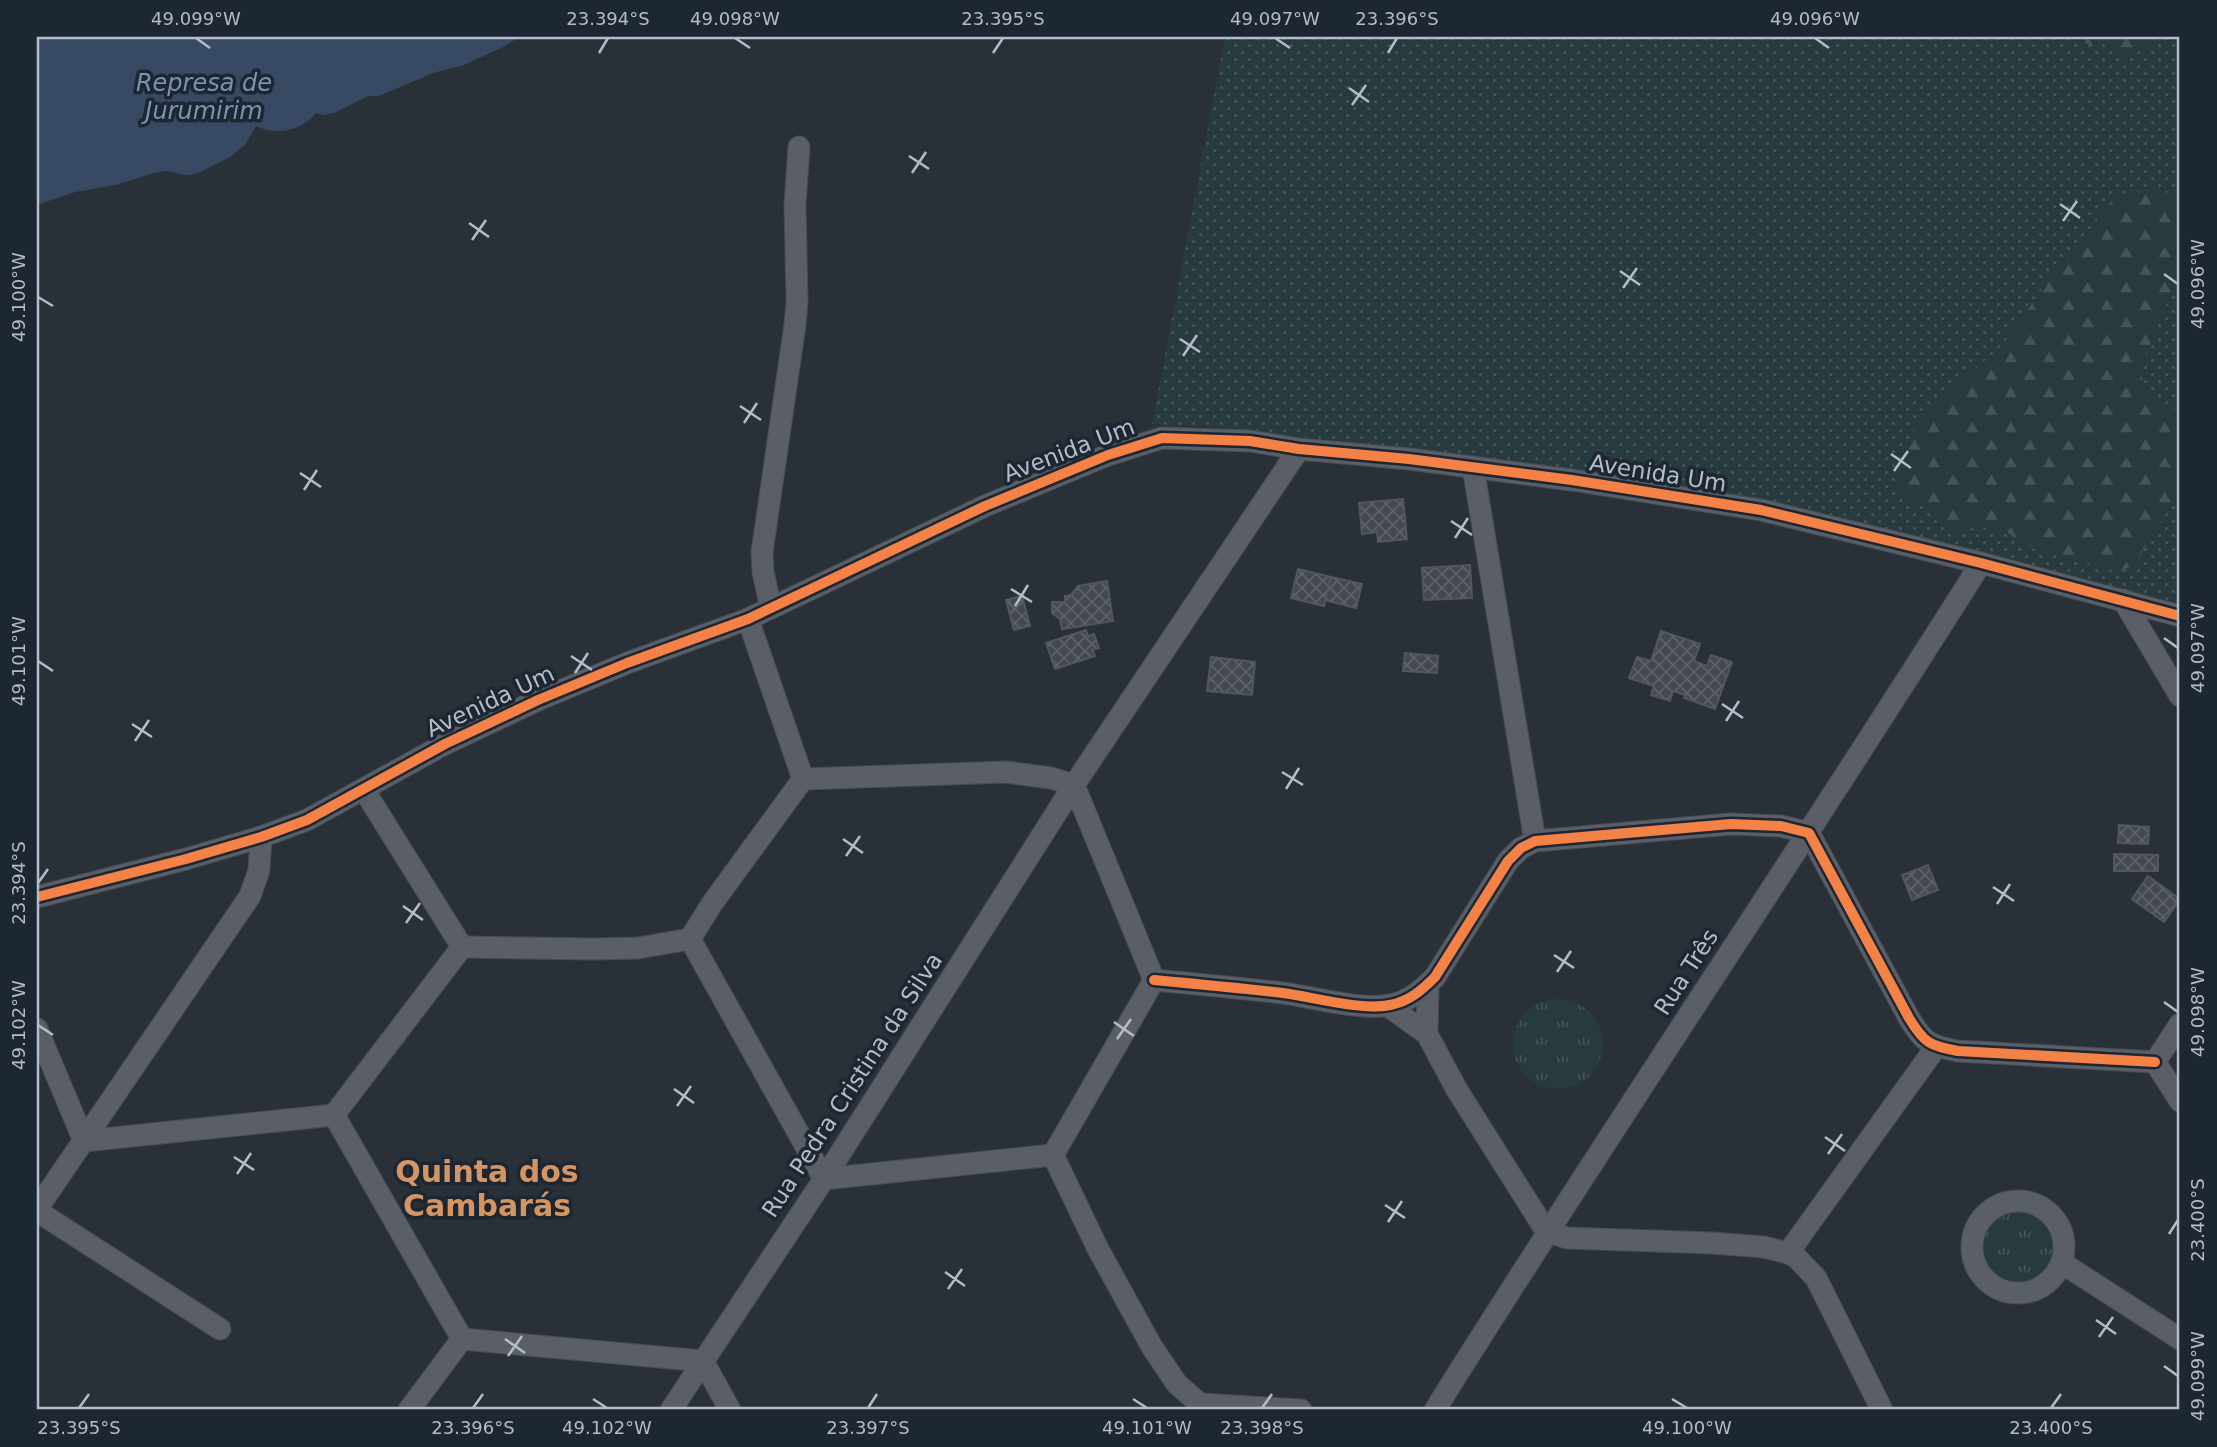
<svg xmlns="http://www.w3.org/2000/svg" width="2217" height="1447" font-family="'DejaVu Sans',sans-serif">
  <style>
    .grass { fill: url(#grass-dots) }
    .forest { fill: url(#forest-firs) }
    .park { fill: url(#park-tufts) }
    .water { fill: #384963 }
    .building { fill: url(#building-cross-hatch); stroke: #52575f; stroke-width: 2 }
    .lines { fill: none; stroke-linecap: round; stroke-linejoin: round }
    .street-casing { stroke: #484c53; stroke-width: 23 }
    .street { stroke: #5a5e66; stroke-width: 21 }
    .cycleway-casing { stroke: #1d2633; stroke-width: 15 }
    .cycleway { stroke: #f48246; stroke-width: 10 }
    .ticks { fill: none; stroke: #b4bcc9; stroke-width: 2.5 }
    .labels { text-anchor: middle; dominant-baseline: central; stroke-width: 7; stroke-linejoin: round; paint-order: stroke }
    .street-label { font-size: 23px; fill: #b4bcc9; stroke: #1d2633 }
    .water-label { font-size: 24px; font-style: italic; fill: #7c92b1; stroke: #1d2633 }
    .district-label { font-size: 30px; font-weight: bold; fill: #d59563; stroke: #1d2633 }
    .neatline { fill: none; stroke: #b4bcc9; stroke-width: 2.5 }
    .ticks-label { font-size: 18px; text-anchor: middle; fill: #b4bcc9 }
  </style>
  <defs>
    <pattern id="grass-dots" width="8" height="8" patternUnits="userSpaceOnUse" patternTransform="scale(1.75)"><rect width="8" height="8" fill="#273a3e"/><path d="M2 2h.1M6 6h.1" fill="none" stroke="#445559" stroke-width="1.8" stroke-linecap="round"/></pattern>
    <pattern id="forest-firs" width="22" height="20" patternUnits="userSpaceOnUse" patternTransform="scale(1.75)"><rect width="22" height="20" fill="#273a3e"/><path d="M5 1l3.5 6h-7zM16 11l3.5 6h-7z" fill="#445559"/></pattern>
    <pattern id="park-tufts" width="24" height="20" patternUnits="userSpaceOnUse" patternTransform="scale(1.75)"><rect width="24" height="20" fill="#273a3e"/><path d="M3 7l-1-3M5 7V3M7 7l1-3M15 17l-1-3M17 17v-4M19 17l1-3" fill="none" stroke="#445559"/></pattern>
    <pattern id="building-cross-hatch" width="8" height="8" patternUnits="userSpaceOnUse" patternTransform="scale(1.75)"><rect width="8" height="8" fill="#444950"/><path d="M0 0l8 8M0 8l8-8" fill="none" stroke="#5d6168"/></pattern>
  </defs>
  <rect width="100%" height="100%" fill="#2a3038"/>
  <polygon class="grass" points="1225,37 2079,37 2080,40 2104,44 2147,46 2154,37 2170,37 2180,40 2180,609 1754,501 1475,456 1210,427 1152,424"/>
  <g class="forest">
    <path d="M2079,37H2154C2140,57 2123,59 2104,44L2092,46L2080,40Z"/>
    <path d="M2152,191L2171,193L2180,200V271L2140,368L2145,391L2168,407L2180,411V490L2134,565L2119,572L2039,551L2019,541L2006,531L1986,528L1959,533L1945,529C1934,511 1921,504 1902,496L1896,479L1919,417L2002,346L2047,282L2068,262L2112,200L2126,193Z"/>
  </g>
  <g class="park">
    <circle cx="1558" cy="1044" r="45"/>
    <circle cx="2018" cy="1247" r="40"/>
  </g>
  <path class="water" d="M37,37H519L503,47L464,65L433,73L379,96H368L334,113L324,115L316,113C302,131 275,136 256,126L245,145L230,157L196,174L186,175L166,171L153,173L116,185L75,192L37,205Z"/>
  <g class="building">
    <polygon points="1403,499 1407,539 1378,542 1377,532 1362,534 1359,503"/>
    <polygon points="1470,565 1472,598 1424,600 1422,568"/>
    <polygon points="1298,569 1331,577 1324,606 1291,598"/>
    <polygon points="1331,577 1362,584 1356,608 1325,600"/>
    <polygon points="1107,581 1113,621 1062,629 1060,619 1052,613 1052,602 1065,602 1065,596 1071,595 1078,586"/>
    <polygon points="1022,596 1030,626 1014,630 1006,600"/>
    <polygon points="1086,630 1088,636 1094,634 1099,648 1092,650 1095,656 1055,669 1046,643"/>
    <polygon points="1661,631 1700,644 1694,661 1707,666 1711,655 1732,662 1715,709 1684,698 1685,695 1673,691 1670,701 1651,695 1654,686 1629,678 1637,657 1651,661"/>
    <polygon points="1405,653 1438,656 1437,673 1403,671"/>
    <polygon points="1211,657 1255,662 1252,695 1207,691"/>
    <polygon points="2119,825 2149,827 2148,844 2118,843"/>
    <polygon points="2114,854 2158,855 2158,871 2114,871"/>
    <polygon points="1928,865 1938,890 1912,900 1902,875"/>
    <polygon points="2148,876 2180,899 2164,922 2132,899"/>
  </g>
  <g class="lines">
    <g class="street-casing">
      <g id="street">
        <polyline points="1473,467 1535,841"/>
        <polyline points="2123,600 2180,696"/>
        <polyline points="771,608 763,572 762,552 795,325 797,301 795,205 799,147"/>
        <polyline points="748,619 803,779"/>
        <polyline points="803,779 1006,772 1051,778 1074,785"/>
        <polyline points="1074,785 1154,980"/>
        <polyline points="364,790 462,947"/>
        <polyline points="37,897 186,859 261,837 307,820 445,744 538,700 627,663 748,619 985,506 1108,455 1162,438 1250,441 1299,449 1409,459 1572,480 1761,510 1981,563 2180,616"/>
        <polyline points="690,939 824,1179 1053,1155"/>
        <polyline points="462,947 593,949 638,948 690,939 711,905 803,779"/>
        <path d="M1154,980C1197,984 1240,988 1283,993C1313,997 1362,1011 1390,1005C1410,1001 1422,990 1435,977L1508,861L1521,848L1535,841L1731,824L1781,826L1809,833L1909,1018C1924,1043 1930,1046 1958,1051L2155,1062"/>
        <polyline points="1388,1006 1427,1034 1457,1090 1546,1231 1567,1238 1712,1243 1764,1247 1788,1253 1796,1257 1816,1278 1882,1410"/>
        <polyline points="37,1029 84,1141 334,1115 462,947"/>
        <polyline points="1427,1034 1428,984"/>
        <polyline points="2155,1062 2180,1101"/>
        <polyline points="2155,1062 2180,1024"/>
        <polyline points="334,1115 462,1339"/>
        <polyline points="1053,1155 1098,1249 1152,1347 1177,1384 1200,1404 1301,1410"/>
        <polyline points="1053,1155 1154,980"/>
        <circle cx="2018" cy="1247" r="46"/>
        <polyline points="37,1209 250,896 259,870 261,837"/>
        <polyline points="37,1211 220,1329"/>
        <polyline points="1788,1253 1936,1047"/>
        <polyline points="2062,1263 2180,1339"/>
        <polyline points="462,1339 703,1361 730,1410"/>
        <polyline points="409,1410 462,1339"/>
        <polyline points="671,1410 824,1179 1074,785 1299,449"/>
        <path d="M1435,1410C1613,1125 1802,848 1981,563"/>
      </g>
    </g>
    <use href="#street" class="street"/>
    <g class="cycleway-casing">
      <g id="cycleway">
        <polyline points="37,897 186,859 261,837 307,820 445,744 538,700 627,663 748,619 985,506 1108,455 1162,438 1250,441 1299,449 1409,459 1572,480 1761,510 1981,563 2180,616"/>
        <path d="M1154,980C1197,984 1240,988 1283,993C1313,997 1362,1011 1390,1005C1410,1001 1422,990 1435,977L1508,861L1521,848L1535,841L1731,824L1781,826L1809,833L1909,1018C1924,1043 1930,1046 1958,1051L2155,1062"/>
      </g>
    </g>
    <use href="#cycleway" class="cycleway"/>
  </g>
  <path class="ticks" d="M196,38L210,48M735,38L750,48M1275,38L1290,48M1815,38L1829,48M599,53L608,38M993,53L1003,38M1388,53L1397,38M1349,88L1369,102M1352,105L1366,85M909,156L929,169M912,173L926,152M2060,204L2080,218M2063,221L2077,201M469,223L489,237M472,240L486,220M1620,271L1640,285M2164,274L2178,284M1623,288L1637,268M38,297L53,306M1180,339L1200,352M1183,356L1197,335M740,406L761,420M744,423L757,403M1891,454L1911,468M1894,471L1908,451M300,473L321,487M304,490L317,470M1451,521L1472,535M1455,538L1468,518M1011,589L1032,602M1015,606L1028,585M2164,638L2178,648M571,656L592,670M38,661L53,671M575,673L588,653M1722,704L1743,718M1726,721L1739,701M132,724L152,737M135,741L149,720M1282,772L1303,785M1286,789L1299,768M843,839L863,853M846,856L860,836M38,883L48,869M1993,887L2014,901M1997,904L2010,884M403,906L423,920M406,923L420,903M1554,955L1574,968M1557,972L1571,951M2164,1002L2178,1012M1114,1022L1134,1036M38,1025L53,1035M1117,1039L1131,1019M674,1089L694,1103M677,1106L691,1086M1825,1137L1845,1151M1828,1154L1842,1134M234,1157L254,1170M237,1174L251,1153M1385,1205L1405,1218M1388,1222L1402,1201M2169,1234L2178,1220M945,1272L965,1286M948,1289L962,1269M2096,1320L2116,1334M2099,1337L2113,1317M505,1339L525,1353M508,1356L522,1336M2164,1366L2178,1376M593,1399L607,1408M1133,1399L1147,1408M1672,1399L1687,1408M79,1408L89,1394M473,1408L483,1394M868,1408L877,1394M1262,1408L1272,1394M2051,1408L2061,1394"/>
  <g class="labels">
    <g class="street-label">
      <text transform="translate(1069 450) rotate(-21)">Avenida Um</text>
      <text transform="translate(1658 473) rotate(9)">Avenida Um</text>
      <text transform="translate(490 701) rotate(-25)">Avenida Um</text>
      <text transform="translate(1686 972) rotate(-57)">Rua Três</text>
      <text transform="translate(852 1085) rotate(-57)">Rua Pedra Cristina da Silva</text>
    </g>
    <g class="water-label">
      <text x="204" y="83">Represa de<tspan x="204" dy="28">Jurumirim</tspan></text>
    </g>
    <g class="district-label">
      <text x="487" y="1171">Quinta dos<tspan x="487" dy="34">Cambarás</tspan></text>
    </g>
  </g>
  <rect width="2217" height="1447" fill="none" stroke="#1d2633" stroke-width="77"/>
  <rect x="38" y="38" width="2140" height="1370" class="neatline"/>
  <g class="ticks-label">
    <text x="196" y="25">49.099°W</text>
    <text x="608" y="25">23.394°S</text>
    <text x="735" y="25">49.098°W</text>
    <text x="1003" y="25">23.395°S</text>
    <text x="1275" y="25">49.097°W</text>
    <text x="1397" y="25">23.396°S</text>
    <text x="1815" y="25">49.096°W</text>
    <text transform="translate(2198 284) rotate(-90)" y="6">49.096°W</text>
    <text transform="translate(19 297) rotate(-90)" y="6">49.100°W</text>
    <text transform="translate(2198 648) rotate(-90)" y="6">49.097°W</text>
    <text transform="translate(19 661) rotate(-90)" y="6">49.101°W</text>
    <text transform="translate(19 883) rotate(-90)" y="6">23.394°S</text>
    <text transform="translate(2198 1012) rotate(-90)" y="6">49.098°W</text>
    <text transform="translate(19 1025) rotate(-90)" y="6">49.102°W</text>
    <text transform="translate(2198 1220) rotate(-90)" y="6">23.400°S</text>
    <text transform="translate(2198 1376) rotate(-90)" y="6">49.099°W</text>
    <text x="79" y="1434">23.395°S</text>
    <text x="473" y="1434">23.396°S</text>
    <text x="607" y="1434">49.102°W</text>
    <text x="868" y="1434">23.397°S</text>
    <text x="1147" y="1434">49.101°W</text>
    <text x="1262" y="1434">23.398°S</text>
    <text x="1687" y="1434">49.100°W</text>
    <text x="2051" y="1434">23.400°S</text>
  </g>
</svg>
